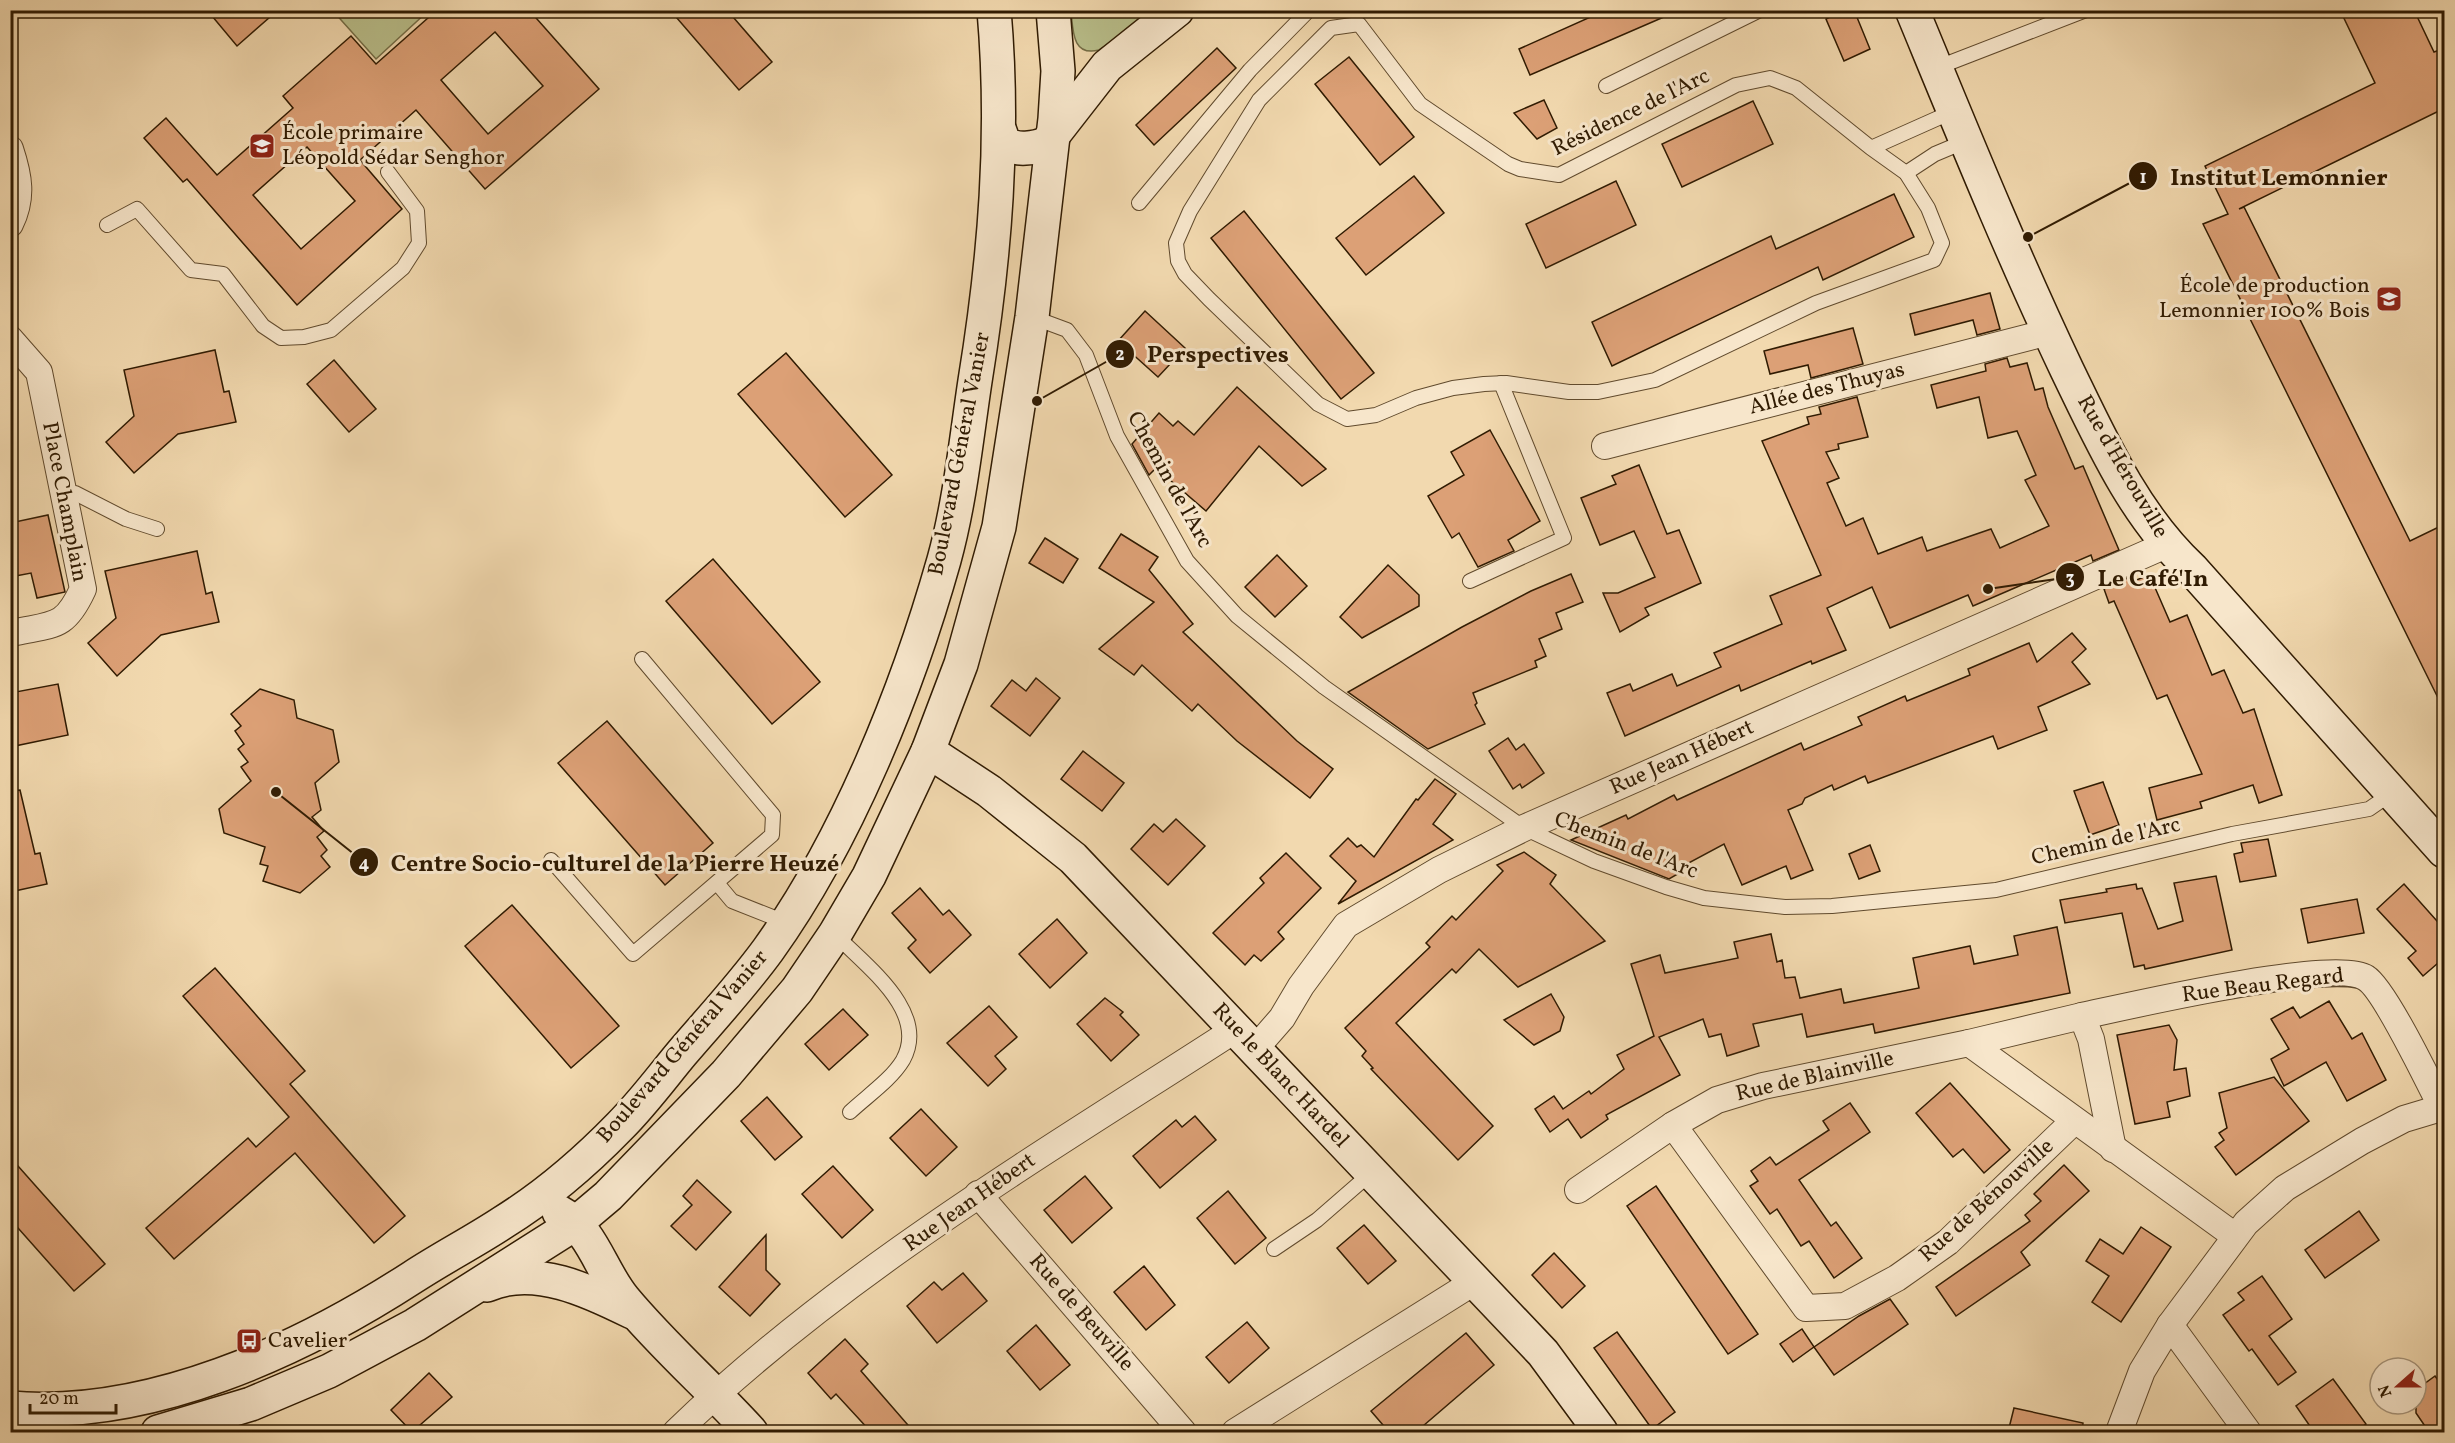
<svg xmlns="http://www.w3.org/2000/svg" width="2455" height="1443" font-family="Vollkorn,serif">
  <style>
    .green { fill: #b9bf8b; stroke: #746d46; stroke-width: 1.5 }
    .building { fill: #dca076; stroke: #301b02; stroke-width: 1.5; fill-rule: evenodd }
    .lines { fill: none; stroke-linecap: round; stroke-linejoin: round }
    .lane-casing { stroke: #604a2d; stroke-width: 16 }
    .street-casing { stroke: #604a2d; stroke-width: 28 }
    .secondary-casing { stroke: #301b02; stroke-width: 36 }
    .lane { stroke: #f7e6cb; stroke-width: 14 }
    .street { stroke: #f7e6cb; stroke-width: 26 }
    .secondary { stroke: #f7e6cb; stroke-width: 33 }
    .labels { text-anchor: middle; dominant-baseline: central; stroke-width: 6; stroke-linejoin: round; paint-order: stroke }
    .street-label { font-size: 22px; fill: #301b02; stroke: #f7e6cb }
    .poi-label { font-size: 22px; fill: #301b02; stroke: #f7e6cb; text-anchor: start }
    .leader { fill: none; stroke: #301b02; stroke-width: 2 }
    .callout-dot { fill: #301b02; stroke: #f7e6cb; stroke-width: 2 }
    .mark-label { font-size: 18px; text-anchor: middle; font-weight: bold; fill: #fff }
    .callout-label { font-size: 24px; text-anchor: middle; font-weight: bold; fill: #301b02; stroke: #f7e6cb; stroke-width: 6; stroke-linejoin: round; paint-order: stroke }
  </style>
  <rect width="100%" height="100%" fill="#f2d9af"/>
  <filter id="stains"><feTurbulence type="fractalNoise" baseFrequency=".00333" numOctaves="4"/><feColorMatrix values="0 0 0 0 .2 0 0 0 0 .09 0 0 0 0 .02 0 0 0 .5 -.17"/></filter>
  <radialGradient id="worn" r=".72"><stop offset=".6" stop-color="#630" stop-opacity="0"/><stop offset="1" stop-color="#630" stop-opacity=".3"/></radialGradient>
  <g class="green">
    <polygon points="333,11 428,11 376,59"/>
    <path d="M1071,11H1158L1099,50C1072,57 1073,30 1071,11Z"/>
  </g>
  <g class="building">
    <polygon points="207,10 278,10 237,46"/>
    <path d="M437,10H529L599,89L485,189L416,110L360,160L402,209L297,305L187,179L183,182L144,138L166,118L217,175L293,108L283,96L351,36L376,64ZM495,32L543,86L488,134L441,80ZM307,147L355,201L301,249L253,195Z"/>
    <polygon points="670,10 727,10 772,62 739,90"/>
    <polygon points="1606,10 1680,10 1530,75 1519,49"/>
    <polygon points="1844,10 1854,10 1870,49 1844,61 1826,19"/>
    <polygon points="2340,10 2414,10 2434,52 2445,48 2445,108 2239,209 2244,207 2410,541 2445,524 2445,712 2203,224 2228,214 2205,166 2375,83"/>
    <polygon points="1217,48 1236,68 1154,145 1136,125"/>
    <polygon points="1349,57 1414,137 1380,165 1315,84"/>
    <polygon points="1544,100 1557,128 1537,139 1514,113"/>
    <polygon points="1753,101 1773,144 1682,187 1662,144"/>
    <polygon points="1414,176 1444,213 1366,275 1336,238"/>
    <polygon points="1616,181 1636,225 1546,268 1526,224"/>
    <polygon points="1894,194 1914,237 1823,280 1818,267 1612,366 1592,322 1771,236 1776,249"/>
    <polygon points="1244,211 1374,373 1341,399 1211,238"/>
    <polygon points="1990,293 2000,329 1977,335 1973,320 1915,335 1910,314"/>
    <polygon points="1145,311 1185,348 1158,377 1118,341"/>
    <polygon points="1853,328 1863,364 1811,378 1808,365 1770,374 1764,351"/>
    <polygon points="215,350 224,392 229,391 236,422 178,434 134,473 106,442 134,416 124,370"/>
    <polygon points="786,353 892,475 845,517 738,394"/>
    <polygon points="2007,358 2010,367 2027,363 2035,390 2043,388 2048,407 2075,469 2083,466 2119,550 2093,561 2091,555 1973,606 1968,595 1890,628 1872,587 1827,608 1846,650 1812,664 1811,661 1741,691 1739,685 1625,736 1607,693 1630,684 1633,691 1672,674 1677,686 1721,667 1714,653 1782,624 1770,596 1821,575 1762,441 1809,424 1807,417 1821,414 1819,407 1857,397 1868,437 1838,444 1839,449 1826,452 1839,478 1827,483 1846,526 1863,518 1878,554 1922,537 1927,551 1991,529 2000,548 2049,526 2025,480 2036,475 2017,431 1988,438 1979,397 1937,408 1931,385 1986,371 1985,364"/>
    <polygon points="334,360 376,409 349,432 307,384"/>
    <polygon points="1237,387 1326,469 1302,486 1259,446 1206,511 1156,468 1149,475 1132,444 1159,413 1173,426 1178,421 1194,435"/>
    <polygon points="1490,430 1540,521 1508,540 1514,551 1478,567 1459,533 1452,538 1428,496 1464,475 1451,452"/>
    <polygon points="1639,465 1667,534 1679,530 1701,583 1645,608 1649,615 1620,632 1603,593 1618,593 1655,577 1634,531 1600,545 1581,498 1616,484 1612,476"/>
    <polygon points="48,515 65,592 37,598 31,573 10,577 10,523"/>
    <polygon points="1121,534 1158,557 1149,570 1193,624 1183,632 1297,741 1333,769 1310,798 1237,741 1198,704 1192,711 1142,665 1134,675 1099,649 1154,602 1099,568"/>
    <polygon points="1045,538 1078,559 1063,583 1029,563"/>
    <polygon points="197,551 206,594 212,592 219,622 161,635 117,676 88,643 116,618 105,571"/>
    <polygon points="1277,555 1307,586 1275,617 1245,587"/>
    <polygon points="713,559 820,682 772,724 666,601"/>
    <polygon points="1388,565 1419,595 1419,606 1362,638 1340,617"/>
    <polygon points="1571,574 1583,602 1556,613 1562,629 1539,639 1546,656 1535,661 1537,667 1473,693 1477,703 1475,705 1485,724 1428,749 1348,692 1462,627 1531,591"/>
    <polygon points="2146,576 2150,585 2153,583 2170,622 2187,615 2212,675 2224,670 2243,713 2254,709 2282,795 2259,803 2253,785 2200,802 2202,808 2157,820 2149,788 2202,774 2167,695 2157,699 2114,601 2109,603 2104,589 2130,577 2132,582"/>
    <polygon points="2072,633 2086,649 2072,662 2090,684 2038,707 2047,730 1998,749 1993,736 1868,783 1865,776 1834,790 1832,785 1805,798 1802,804 1788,810 1813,870 1791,879 1786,866 1742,885 1724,844 1681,867 1683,871 1669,879 1571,840 1626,815 1628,819 1674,795 1677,800 1801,743 1804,750 1862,725 1858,717 1905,696 1907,701 1970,675 1968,669 2029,643 2037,662"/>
    <polygon points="1036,678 1060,698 1030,736 991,706 1012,680 1026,691"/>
    <polygon points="58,684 68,735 10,747 10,693"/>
    <polygon points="260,689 294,700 297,718 333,730 339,762 315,783 321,810 312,817 324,831 317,837 327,850 321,856 330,867 300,893 263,881 268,866 260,864 265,847 224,833 219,809 251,781 241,767 248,762 238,749 244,744 235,731 241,726 231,714"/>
    <polygon points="607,721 713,843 665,885 558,763"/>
    <polygon points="1508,738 1516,750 1524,744 1544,773 1522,788 1520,784 1513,789 1489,751"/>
    <polygon points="1083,751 1124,783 1102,811 1061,779"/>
    <polygon points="1435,779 1456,794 1433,824 1453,840 1338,904 1356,881 1330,856 1348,838 1357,847 1361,845 1374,857 1416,799 1418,800"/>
    <polygon points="2103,782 2119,825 2090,835 2074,791"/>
    <polygon points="20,790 35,854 40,853 47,884 10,892 10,791"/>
    <polygon points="1176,819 1205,846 1168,885 1131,849 1154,824 1163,832"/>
    <polygon points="2268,839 2276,876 2240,882 2234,854 2243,852 2241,843"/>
    <polygon points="1870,845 1880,871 1859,879 1849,854"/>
    <polygon points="1524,852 1556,875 1550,884 1605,941 1518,987 1479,949 1456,973 1452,969 1396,1023 1493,1126 1458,1160 1371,1069 1373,1068 1362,1056 1366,1051 1345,1028 1430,947 1426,943 1452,916 1456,920 1503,871 1497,865"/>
    <polygon points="1286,853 1321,888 1278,932 1284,939 1261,961 1254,955 1245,965 1213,933 1264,883 1260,878"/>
    <polygon points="2216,876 2232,950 2145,969 2144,965 2134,967 2122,913 2065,923 2060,900 2107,892 2106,889 2136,884 2137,889 2142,888 2158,929 2183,921 2174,883"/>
    <polygon points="2404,884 2445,930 2445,957 2423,976 2408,958 2416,951 2377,909"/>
    <polygon points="920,888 943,915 949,910 971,935 930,973 908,948 916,940 892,913"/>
    <polygon points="2357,899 2364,933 2308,943 2301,909"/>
    <polygon points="512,905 619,1026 571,1068 465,946"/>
    <polygon points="1057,919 1087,953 1050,988 1019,954"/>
    <polygon points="2057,927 2070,993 1875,1033 1873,1024 1807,1037 1802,1014 1753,1024 1759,1046 1727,1056 1721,1034 1709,1037 1703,1019 1659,1037 1680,1075 1606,1115 1608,1119 1581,1138 1568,1119 1550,1132 1535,1109 1554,1096 1563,1109 1589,1091 1591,1094 1624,1069 1617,1055 1654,1036 1631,964 1660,955 1665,973 1738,958 1734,942 1771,934 1777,962 1782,960 1785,978 1795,977 1800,998 1841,989 1844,1003 1919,988 1913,958 1970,946 1974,964 2018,955 2014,936"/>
    <polygon points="215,968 305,1071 290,1084 405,1216 374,1243 295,1153 174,1259 146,1228 248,1138 256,1147 289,1117 183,996"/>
    <polygon points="1551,994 1564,1017 1560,1031 1534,1045 1504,1020"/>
    <polygon points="1105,998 1123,1012 1120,1015 1139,1035 1111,1061 1077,1024"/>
    <polygon points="2329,1001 2352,1039 2362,1033 2386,1080 2347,1101 2326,1062 2284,1086 2271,1059 2289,1049 2271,1019 2293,1007 2300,1018"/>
    <polygon points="989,1006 1017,1037 995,1056 1006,1069 988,1086 947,1043"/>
    <polygon points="843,1009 868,1035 829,1070 805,1044"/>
    <polygon points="2169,1025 2177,1040 2174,1070 2186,1068 2190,1096 2167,1102 2170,1117 2135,1124 2117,1035"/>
    <polygon points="2274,1077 2309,1121 2236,1175 2215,1147 2224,1140 2219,1133 2227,1128 2219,1093"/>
    <polygon points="1950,1083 2010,1150 1984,1173 1963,1149 1953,1157 1916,1113"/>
    <polygon points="767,1097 802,1137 775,1160 741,1121"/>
    <polygon points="1850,1103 1870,1132 1799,1180 1831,1226 1836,1222 1862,1258 1834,1278 1809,1241 1801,1246 1777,1209 1770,1214 1750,1186 1758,1181 1751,1171 1770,1157 1776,1165 1829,1130 1823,1121"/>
    <polygon points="921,1109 957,1147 926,1176 890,1138"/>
    <polygon points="1195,1116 1216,1140 1160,1188 1133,1156 1176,1120 1182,1127"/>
    <polygon points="10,1157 105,1264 74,1291 10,1219"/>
    <polygon points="2064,1165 2089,1191 2021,1252 2030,1265 1956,1316 1936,1287 2030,1221 2025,1215 2041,1201 2034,1194"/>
    <polygon points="833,1166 873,1210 842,1238 802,1194"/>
    <polygon points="1085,1176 1112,1208 1072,1243 1044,1210"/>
    <polygon points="697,1180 731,1212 696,1250 671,1226 692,1205 683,1196"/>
    <polygon points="1656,1186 1758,1334 1728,1354 1627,1206"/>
    <polygon points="1228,1191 1266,1238 1235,1264 1197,1218"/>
    <polygon points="2359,1211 2379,1240 2325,1278 2305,1250"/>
    <polygon points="1364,1225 1396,1261 1368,1284 1337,1248"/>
    <polygon points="2141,1227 2171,1247 2121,1322 2092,1302 2109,1276 2086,1261 2100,1239 2123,1254"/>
    <polygon points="766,1235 766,1270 780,1284 750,1316 719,1287"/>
    <polygon points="1554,1253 1585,1286 1562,1308 1532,1275"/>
    <polygon points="1144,1266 1175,1305 1146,1330 1114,1292"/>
    <polygon points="963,1273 987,1301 937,1343 907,1306 934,1282 942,1290"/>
    <polygon points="2262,1276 2292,1319 2269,1336 2296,1372 2278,1385 2252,1349 2249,1351 2223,1315 2244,1300 2238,1293"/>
    <polygon points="1890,1299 1908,1324 1834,1375 1814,1347 1793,1362 1780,1344 1802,1329 1814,1347 1859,1316"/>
    <polygon points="1247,1322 1269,1348 1229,1383 1206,1357"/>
    <polygon points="1036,1325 1070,1365 1040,1390 1007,1351"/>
    <polygon points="1617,1332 1675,1412 1652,1429 1594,1348"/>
    <polygon points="1466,1333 1494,1365 1416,1432 1389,1432 1371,1411"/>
    <polygon points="845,1339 868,1364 861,1371 914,1432 871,1432 836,1394 831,1399 808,1373"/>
    <polygon points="429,1373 452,1397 412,1432 391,1410"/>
    <polygon points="2435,1376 2445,1390 2445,1432 2429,1432 2416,1413 2416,1390"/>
    <polygon points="2333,1379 2366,1424 2354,1432 2314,1432 2296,1406"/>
    <polygon points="2014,1408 2083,1423 2082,1432 2008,1432"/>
  </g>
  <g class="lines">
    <g class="lane-casing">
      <g id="lane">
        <polyline points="1936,68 2086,10"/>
        <polyline points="1606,86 1760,10"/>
        <polyline points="1871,148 1906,173 1928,208 1942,243 1934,260 1816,303 1655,380 1598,392 1569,392 1506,383 1484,384 1453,388 1416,398 1376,415 1347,419 1318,404 1209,299 1185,274 1178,261 1176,243 1190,211 1259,100 1331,28 1359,24 1420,104 1508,164 1520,169 1559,175 1736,85 1770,78 1796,88 1871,148 1954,111"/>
        <polyline points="1906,173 1935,154 1966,141"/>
        <polyline points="1139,203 1250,70 1309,10"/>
        <polyline points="107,225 137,209 191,270 223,274 263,326 281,338 304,337 331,330 403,268 419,243 417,211 388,172"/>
        <polyline points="1032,317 1067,330 1086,355 1117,436 1187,561 1237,616 1324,687 1524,828 1594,861 1666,887 1704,898 1785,907 1832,906 1996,890 2232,834 2369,809 2392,793"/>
        <polyline points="63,493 75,493 126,519 157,529"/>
        <polyline points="1470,581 1564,538 1501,383"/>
        <polyline points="551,860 633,954 772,835 773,815 642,659"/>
        <polyline points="717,883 732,901 785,922"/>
        <path d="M835,934C864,965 930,1011 903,1060C891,1080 867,1096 850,1112"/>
        <polyline points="1274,1249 1317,1220 1371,1173"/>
      </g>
    </g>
    <g class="street-casing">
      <g id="street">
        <path d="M10,149C19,176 23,198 10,224"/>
        <path d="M10,339L39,372L83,589C65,628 55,624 16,632"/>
        <polyline points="1605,446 2049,332"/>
        <path d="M2082,1016C2128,1006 2336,958 2366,978C2384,989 2430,1084 2442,1108"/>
        <polyline points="1969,1043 2082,1016 2091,1039 2113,1149"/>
        <polyline points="1255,1049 1282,1018 1301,986 1346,925 1439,870 1524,828 2166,545"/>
        <polyline points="1673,1125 1806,1308 1845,1306 1897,1278 1948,1242 2074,1121"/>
        <polyline points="1578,1190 1673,1125 1717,1100 1763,1086 1969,1043 2235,1236"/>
        <polyline points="978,1194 1183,1432"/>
        <polyline points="2170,1325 2248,1432"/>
        <path d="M676,1432C842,1272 1043,1154 1236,1029"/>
        <polyline points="1235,1432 1474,1282"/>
        <polyline points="2119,1432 2142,1371 2170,1325 2246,1223 2285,1188 2362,1141 2404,1119 2444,1107"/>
      </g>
    </g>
    <g class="secondary-casing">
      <g id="secondary">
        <path d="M1912,10C1962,131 2011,252 2067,370C2101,440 2134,515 2192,569L2444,851"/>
        <path d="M999,129C1001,133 1002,139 1005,142C1013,152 1038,148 1047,143L1107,66L1177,10"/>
        <polyline points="928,751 989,791 1073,858 1543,1353 1601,1432"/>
        <path d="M559,1212C593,1230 600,1270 624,1299C663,1346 710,1387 751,1432"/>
        <path d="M487,1285C534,1264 590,1291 632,1312"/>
        <path d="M10,1408C149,1420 299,1351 413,1277C442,1258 473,1242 502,1223C544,1197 586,1161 620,1126C643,1103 662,1077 682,1053C711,1019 741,987 768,950C847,840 907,691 944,560C960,502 966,441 975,381C995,258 1005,136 994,10"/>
        <polyline points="158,1432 251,1404 329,1371 415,1325 576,1223 608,1196 726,1074 797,990 835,934 869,876 928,751 961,664 999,527 1032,317 1055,119 1058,71 1053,10"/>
      </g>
    </g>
    <use href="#lane" class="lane"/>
    <use href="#street" class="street"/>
    <use href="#secondary" class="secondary"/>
  </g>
  <defs>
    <g id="school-square" transform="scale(1.35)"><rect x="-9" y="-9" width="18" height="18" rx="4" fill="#8f2418" stroke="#f7e6cb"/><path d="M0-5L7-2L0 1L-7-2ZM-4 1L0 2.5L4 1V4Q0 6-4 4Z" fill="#fff"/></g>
    <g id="bus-square" transform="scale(1.35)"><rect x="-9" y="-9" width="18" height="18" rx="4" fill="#8f2418" stroke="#f7e6cb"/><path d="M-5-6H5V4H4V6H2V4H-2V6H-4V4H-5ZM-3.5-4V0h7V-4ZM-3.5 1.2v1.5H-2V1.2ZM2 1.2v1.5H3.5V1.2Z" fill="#fff"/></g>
  </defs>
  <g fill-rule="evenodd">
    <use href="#school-square" x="262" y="146"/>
    <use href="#school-square" x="2389" y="299"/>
    <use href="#bus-square" x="249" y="1341"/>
  </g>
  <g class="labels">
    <g class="street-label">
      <text transform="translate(1631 113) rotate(-26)">Résidence de l'Arc</text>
      <text transform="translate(1827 389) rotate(-14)">Allée des Thuyas</text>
      <text transform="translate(960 454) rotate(-79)">Boulevard Général Vanier</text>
      <text transform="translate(2122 467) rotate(60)">Rue d'Hérouville</text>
      <text transform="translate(1169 480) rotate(61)">Chemin de l'Arc</text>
      <text transform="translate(64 502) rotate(79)">Place Champlain</text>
      <text transform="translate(1682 758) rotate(-24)">Rue Jean Hébert</text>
      <text transform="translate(2106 842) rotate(-13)">Chemin de l'Arc</text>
      <text transform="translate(1626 846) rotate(21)">Chemin de l'Arc</text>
      <text transform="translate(2263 986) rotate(-7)">Rue Beau Regard</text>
      <text transform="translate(683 1047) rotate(-49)">Boulevard Général Vanier</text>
      <text transform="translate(1280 1076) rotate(47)">Rue le Blanc Hardel</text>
      <text transform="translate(1815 1077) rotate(-13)">Rue de Blainville</text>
      <text transform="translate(1987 1201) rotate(-42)">Rue de Bénouville</text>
      <text transform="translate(970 1203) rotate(-35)">Rue Jean Hébert</text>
      <text transform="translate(1081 1313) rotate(49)">Rue de Beuville</text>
    </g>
    <g class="poi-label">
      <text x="282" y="133">École primaire<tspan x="282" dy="25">Léopold Sédar Senghor</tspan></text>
      <text x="2370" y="286" text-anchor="end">École de production<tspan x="2370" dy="25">Lemonnier 100% Bois</tspan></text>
      <text x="268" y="1341">Cavelier</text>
    </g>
  </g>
  <path class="leader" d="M2028 237L2143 176M1037 401L1120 354M1988 589L2070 577M276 792L364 862"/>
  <g class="callout-dot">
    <circle cx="2028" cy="237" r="6"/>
    <circle cx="1037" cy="401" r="6"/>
    <circle cx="1988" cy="589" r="6"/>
    <circle cx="276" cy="792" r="6"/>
    <circle cx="2143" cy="176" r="15"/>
    <circle cx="1120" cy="354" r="15"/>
    <circle cx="2070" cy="577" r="15"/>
    <circle cx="364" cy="862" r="15"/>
  </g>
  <g class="mark-label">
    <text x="2143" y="183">1</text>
    <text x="1120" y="360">2</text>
    <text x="2070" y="584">3</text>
    <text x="364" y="869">4</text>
  </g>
  <g class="callout-label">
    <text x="2279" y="185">Institut Lemonnier</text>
    <text x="1218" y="362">Perspectives</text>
    <text x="2153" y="586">Le Café'In</text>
    <text x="615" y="871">Centre Socio-culturel de la Pierre Heuzé</text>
  </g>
  <rect width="2455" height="1443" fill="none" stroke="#f2d9af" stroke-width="36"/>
  <rect x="12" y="12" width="2431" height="1419" fill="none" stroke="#301b02" stroke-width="3"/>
  <rect x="18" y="18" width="2419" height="1407" fill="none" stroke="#301b02" stroke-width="1.5"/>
  <g transform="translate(2398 1386) rotate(249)"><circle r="28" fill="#f7e6cb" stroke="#a7957b" stroke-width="1.5"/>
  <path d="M0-4.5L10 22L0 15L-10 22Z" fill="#8f2418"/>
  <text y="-9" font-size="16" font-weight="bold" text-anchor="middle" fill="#301b02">N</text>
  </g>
  <path d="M30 1404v9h86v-9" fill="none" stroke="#301b02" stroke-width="3"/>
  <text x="39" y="1404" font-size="18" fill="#301b02" stroke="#f7e6cb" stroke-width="4.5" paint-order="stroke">20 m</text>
  <rect width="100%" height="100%" filter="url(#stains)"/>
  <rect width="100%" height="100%" fill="url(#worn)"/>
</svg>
